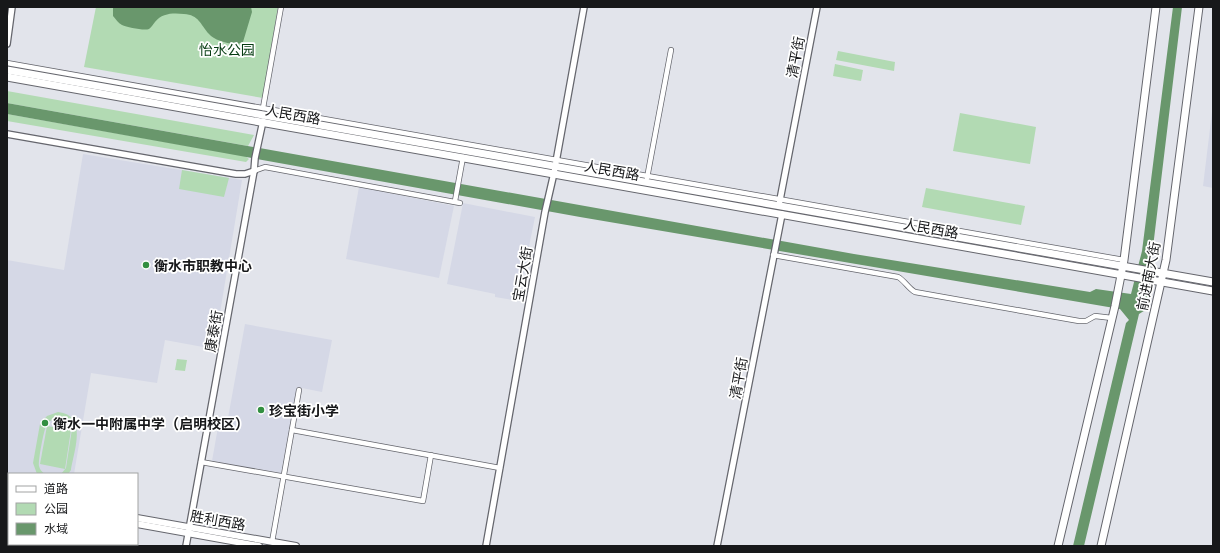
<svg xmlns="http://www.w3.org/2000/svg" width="1220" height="553" font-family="Lato,'Noto Sans SC',sans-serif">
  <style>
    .built { fill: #d5d8e6 }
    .green { fill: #b2dab3 }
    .water { fill: #69976c }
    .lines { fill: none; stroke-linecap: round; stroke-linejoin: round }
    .minor-casing { stroke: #65666d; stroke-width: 6 }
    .tertiary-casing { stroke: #65666d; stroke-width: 8 }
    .secondary-casing { stroke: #65666d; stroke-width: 8 }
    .primary-casing { stroke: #65666d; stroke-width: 9 }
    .minor { stroke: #fff; stroke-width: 4.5 }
    .tertiary { stroke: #fff; stroke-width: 5.5 }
    .secondary { stroke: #fff; stroke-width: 6 }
    .primary { stroke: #fff; stroke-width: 7 }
    .poi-dot { fill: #328f40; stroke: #fff; stroke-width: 1.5 }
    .labels { text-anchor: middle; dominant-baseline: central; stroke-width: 3.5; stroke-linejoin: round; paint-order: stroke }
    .park-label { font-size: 14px; fill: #053b11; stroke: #fff }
    .street-label { font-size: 14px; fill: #17181a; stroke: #fff }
    .poi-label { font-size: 14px; font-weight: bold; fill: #17181a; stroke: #fff; text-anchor: start }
  </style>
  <rect width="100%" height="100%" fill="#e2e4eb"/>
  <g class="built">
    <polygon points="1213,104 1213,188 1203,186"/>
    <polygon points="83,154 242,180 214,349 165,340 157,383 91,373 74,474 9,474 9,482 7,482 7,260 64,270"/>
    <polygon points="359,187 454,206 439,278 346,259"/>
    <polygon points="463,203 535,217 518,301 495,297 495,294 447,284"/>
    <polygon points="245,324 332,340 322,392 297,387 281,473 212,461 218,427 226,429"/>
  </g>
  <g class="green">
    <polygon points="96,7 278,7 263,98 84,67"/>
    <polygon points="838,51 895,62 894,71 836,60"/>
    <polygon points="835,64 863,70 861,81 833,76"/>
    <polygon points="7,91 254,135 248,146 7,103"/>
    <polygon points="960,113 1036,127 1030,164 953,151"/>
    <polygon points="7,114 245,156 249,159 246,162 7,121"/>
    <polygon points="182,170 229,178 224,197 179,189"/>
    <polygon points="926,188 1025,206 1021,225 922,207"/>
    <polygon points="177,359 187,360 185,371 175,370"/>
    <path d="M58,412C88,415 74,451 71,470L68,474H61L66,468L72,429C68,418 55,414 47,424C44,428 38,461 39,466C40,470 42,472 45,474H37L33,463L40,424L47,416Z"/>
    <polygon points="47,426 71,430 65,469 40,464"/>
  </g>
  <g class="water">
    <path d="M113,7H251L252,12L243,42C235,47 215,41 209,34C200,24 199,15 184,14C173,13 162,13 155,22C153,24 152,27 149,29C144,31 127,27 122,25C118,23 116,19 113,16Z"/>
    <polygon points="1173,7 1182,7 1147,297 1149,300 1147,309 1139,314 1084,546 1073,546 1126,323 1129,320 1120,309 580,217 7,114 7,103 854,254 1090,292 1096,289 1131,294 1142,251"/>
  </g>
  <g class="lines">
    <g class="minor-casing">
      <g id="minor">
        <polyline points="7,63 1124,260"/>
        <polyline points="263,108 281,7"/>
        <polyline points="254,171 265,167 460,203"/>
        <polyline points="647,178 671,50"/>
        <polyline points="455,201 463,157"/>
        <path d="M773,255L898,277C905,281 908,288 915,292L1079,321H1086L1095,316L1112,318"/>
        <polyline points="292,430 500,468"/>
        <polyline points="201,462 423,501 431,455"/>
        <polyline points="272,542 299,390"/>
      </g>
    </g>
    <g class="tertiary-casing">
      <g id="tertiary">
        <polyline points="7,44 12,7"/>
        <polyline points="7,134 236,174 245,174 254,171"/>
        <polyline points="779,205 817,7"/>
        <polyline points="186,546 254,171 255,158 263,121"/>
        <polyline points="486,546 545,212 554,173 584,7"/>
        <polyline points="717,546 782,214"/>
      </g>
    </g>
    <g class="secondary-casing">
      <g id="secondary">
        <polyline points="7,495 9,495"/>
        <polyline points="7,501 9,501"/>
        <polyline points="137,518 296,546"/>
        <polyline points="137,524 259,546"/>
      </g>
    </g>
    <g class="primary-casing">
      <g id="primary">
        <polyline points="7,70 1213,282"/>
        <polyline points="7,77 1213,291"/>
        <polyline points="1058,546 1115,306 1124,260 1156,7"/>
        <polyline points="1101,546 1166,260 1199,7"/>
      </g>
    </g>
    <use href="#minor" class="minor"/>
    <use href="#tertiary" class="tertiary"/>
    <use href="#secondary" class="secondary"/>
    <use href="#primary" class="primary"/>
  </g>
  <g class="poi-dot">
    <circle cx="146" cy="265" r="4"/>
    <circle cx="261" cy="410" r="4"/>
    <circle cx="45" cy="423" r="4"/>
  </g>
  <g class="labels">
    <g class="park-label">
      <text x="227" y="49">怡水公园</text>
    </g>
    <g class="street-label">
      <text transform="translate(795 57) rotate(-79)">清平街</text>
      <text transform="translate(293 114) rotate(10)">人民西路</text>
      <text transform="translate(612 170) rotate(10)">人民西路</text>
      <text transform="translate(931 228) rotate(10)">人民西路</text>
      <text transform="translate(522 274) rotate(-80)">宝云大街</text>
      <text transform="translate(1148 276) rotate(-79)">前进南大街</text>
      <text transform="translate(213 331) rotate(-80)">康泰街</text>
      <text transform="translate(738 378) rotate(-80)">清平街</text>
      <text transform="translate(218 520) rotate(10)">胜利西路</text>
    </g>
    <g class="poi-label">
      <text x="154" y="265">衡水市职教中心</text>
      <text x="269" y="410">珍宝街小学</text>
      <text x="53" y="423">衡水一中附属中学（启明校区）</text>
    </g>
  </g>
  <rect width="1220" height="553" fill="none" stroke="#17181a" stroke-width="16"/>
  <rect x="8" y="473" width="130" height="72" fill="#ffffff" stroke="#a2a3a3"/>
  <rect x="16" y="486" width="20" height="6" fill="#ffffff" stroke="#a2a3a3"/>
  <text x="44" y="493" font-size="12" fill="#17181a">道路</text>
  <rect x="16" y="503" width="20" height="12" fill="#b2dab3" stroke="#a2a3a3"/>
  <text x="44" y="513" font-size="12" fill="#17181a">公园</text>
  <rect x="16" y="523" width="20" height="12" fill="#69976c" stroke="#a2a3a3"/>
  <text x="44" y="533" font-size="12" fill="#17181a">水域</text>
</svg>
